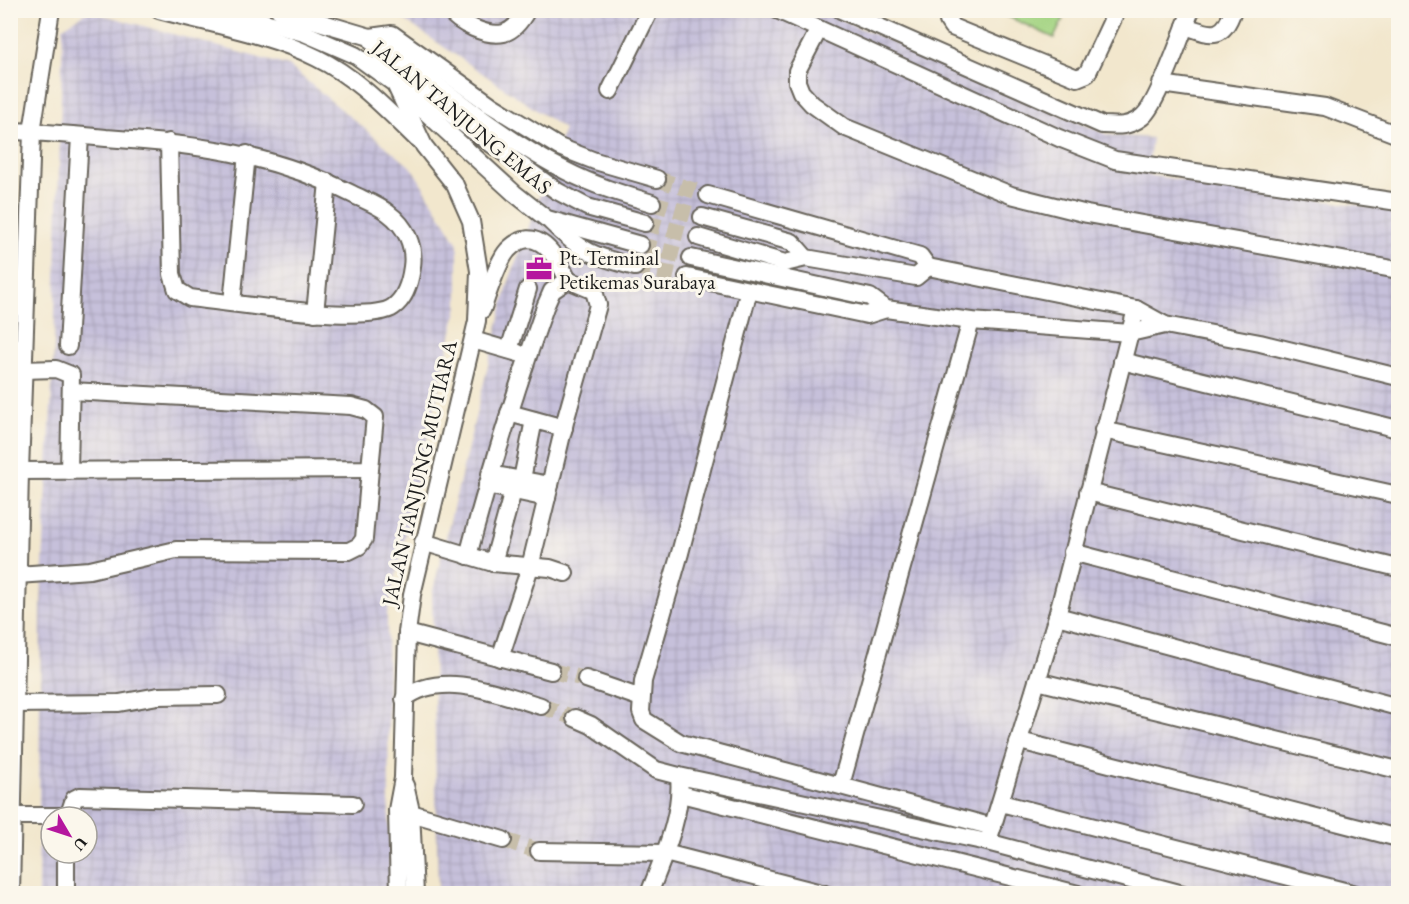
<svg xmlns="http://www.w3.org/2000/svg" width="1409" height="904" font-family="'EB Garamond',serif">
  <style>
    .industrial { fill: url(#industrial-grid); fill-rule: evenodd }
    .grass { fill: #a4d483; stroke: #607850; stroke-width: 1.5 }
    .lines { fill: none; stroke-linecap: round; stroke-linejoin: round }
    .minor-tunnel { stroke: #c7beaa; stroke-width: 16; stroke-dasharray: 16 8; stroke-linecap: butt }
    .minor-casing { stroke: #67635a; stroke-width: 20 }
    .minor { stroke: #fff; stroke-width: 16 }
    .labels { text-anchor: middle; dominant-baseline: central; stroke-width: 6; stroke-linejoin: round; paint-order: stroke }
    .street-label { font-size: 21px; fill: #1c1c1c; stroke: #fbf7ec }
    .poi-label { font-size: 21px; fill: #1c1c1c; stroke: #fbf7ec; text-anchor: start }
  </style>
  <defs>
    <pattern id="industrial-grid" width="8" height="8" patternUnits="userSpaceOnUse" patternTransform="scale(1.5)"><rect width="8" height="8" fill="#c6c0da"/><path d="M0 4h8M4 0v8" fill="none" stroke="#aaa4ba"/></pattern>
  </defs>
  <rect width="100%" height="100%" fill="#fbf7ec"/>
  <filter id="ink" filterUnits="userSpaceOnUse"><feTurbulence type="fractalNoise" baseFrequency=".0167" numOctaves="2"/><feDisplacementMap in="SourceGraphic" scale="12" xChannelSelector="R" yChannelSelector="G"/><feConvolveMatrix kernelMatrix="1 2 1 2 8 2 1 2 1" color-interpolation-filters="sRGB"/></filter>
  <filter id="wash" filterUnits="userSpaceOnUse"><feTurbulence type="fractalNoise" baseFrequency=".008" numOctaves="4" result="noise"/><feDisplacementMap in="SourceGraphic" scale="24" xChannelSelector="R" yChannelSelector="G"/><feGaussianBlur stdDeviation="1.35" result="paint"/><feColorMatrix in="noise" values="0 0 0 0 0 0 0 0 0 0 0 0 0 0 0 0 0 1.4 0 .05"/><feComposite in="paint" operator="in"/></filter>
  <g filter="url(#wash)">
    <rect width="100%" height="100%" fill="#f2e7cd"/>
    <g class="industrial">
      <path d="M89,11L289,66L412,168L458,244V306L387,614L390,893L38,894L41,603L54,346L63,27ZM51,817H87V853H51Z"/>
      <polygon points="391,11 821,11 1108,135 1152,138 1147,175 1398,211 1398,893 438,893 432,594 508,284 564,129"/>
    </g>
    <polygon class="grass" points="996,11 1067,10 1067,11 1054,38"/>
  </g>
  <g filter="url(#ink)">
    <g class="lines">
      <g class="minor-tunnel">
        <polyline points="657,179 708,195"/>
        <polyline points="652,203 702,217"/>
        <polyline points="645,223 698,237"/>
        <polyline points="640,245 691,258"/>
        <polyline points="635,267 687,277"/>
        <polyline points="551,671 586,679"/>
        <polyline points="541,706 575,718"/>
        <polyline points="503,840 539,851"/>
      </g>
      <g class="minor-casing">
        <g id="minor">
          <path d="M159,10C211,24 269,34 317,58C356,77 386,109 417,139"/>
          <polyline points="222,10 304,33 355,55 395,84 514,193 547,219 640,245"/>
          <polyline points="279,10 370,37 384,61 465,125 557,191 587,207 645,223"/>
          <path d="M449,10C459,24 487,37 504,33C514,30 522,19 527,10"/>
          <polyline points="777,10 1059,138 1115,160 1398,202"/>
          <path d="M841,10L1102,125C1118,126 1129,127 1142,117C1157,106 1183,31 1191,10"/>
          <polyline points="950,10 948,21 952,27 1077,78 1087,74 1117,10"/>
          <path d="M1185,26C1211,35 1223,41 1233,10"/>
          <polyline points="819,29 797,71 797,82 801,92 812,104 844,127 1011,195 1087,214 1398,270"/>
          <polyline points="370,37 392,34 491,105 559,147 595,161 657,179"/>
          <path d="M371,38L388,48C445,90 502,139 566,171C593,185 622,194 652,203"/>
          <polyline points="395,84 424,146 455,185 471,221 479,271 477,321 412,595 407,633 403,778 397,810 399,894"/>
          <polyline points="1161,84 1325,107 1398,135"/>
          <polyline points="610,91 650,10"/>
          <path d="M10,131C42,132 74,135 106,138C195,144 271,153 352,194C364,200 378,205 388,213C406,226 415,246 412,267C410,282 406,298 393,307C368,325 226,302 190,298L177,290L172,274L169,142"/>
          <polyline points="708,195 920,256 928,267 1136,309 1165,325 1260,343 1398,377"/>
          <polyline points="702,217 792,242 806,258 916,277 928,267"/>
          <path d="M551,222C581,252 594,256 635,267"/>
          <polyline points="698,237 785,263 806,258"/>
          <polyline points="691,258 870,297 886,309 971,321 1130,333 1165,325"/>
          <polyline points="687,277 867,315 886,309"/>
          <polyline points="749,290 680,553 643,681 641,712 644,720 681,743 993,827"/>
          <polyline points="232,303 247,154"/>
          <path d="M482,310C488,294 497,262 508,250C536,221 557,257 568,280"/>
          <polyline points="315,313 328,182"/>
          <polyline points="473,340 518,353"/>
          <polyline points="68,346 80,136"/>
          <polyline points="509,350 528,289"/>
          <polyline points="1122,361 1398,429"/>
          <polyline points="23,370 56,369 71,375 69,471"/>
          <polyline points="509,413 564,428"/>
          <polyline points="1103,430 1398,495"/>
          <polyline points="20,471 370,469 375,417 366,410 351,406 71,391"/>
          <polyline points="522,479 534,420"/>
          <polyline points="487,485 547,498"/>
          <polyline points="1088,492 1398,568"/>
          <polyline points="423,542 493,563 550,568 565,573"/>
          <polyline points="1072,552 1398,637"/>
          <path d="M468,556C490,472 516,389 545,307L552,291L568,280L594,291L598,305L566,418L550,485L490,474"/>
          <polyline points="493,563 513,491"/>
          <polyline points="17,575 90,570 176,550 349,551 359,546 364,539 370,469"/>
          <polyline points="1057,616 1398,707"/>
          <polyline points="407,633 551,671"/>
          <polyline points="500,658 530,567 550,485"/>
          <polyline points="586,679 641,698"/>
          <polyline points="1037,681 1398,770"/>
          <path d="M404,699C441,669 500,694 541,706"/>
          <polyline points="10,704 119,703 158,696 218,695"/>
          <polyline points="575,718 591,725 656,770 679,776"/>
          <polyline points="1020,741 1398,838"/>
          <polyline points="405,785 411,811 415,894"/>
          <polyline points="841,785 971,321"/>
          <polyline points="681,794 1078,894"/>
          <polyline points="1001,803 1356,894"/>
          <polyline points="401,810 503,840"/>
          <polyline points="12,816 68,816"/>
          <polyline points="68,817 74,799 80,796 353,804"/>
          <polyline points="990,835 1057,616 1136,309"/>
          <polyline points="539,851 665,853 825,894"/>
          <polyline points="11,894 20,471 32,132 51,10"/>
          <polyline points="66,894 66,853"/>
          <path d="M649,894C663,857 683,815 679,776L987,842L1183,894"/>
        </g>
      </g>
      <use href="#minor" class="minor"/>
    </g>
  </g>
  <defs>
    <g id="office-bare" transform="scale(2.07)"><path d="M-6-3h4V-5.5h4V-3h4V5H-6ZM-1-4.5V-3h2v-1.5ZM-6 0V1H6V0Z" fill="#b5179e" stroke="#fbf7ec" stroke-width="2.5" paint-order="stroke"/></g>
  </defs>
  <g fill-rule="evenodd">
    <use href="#office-bare" x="539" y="269"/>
  </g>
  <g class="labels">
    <g class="street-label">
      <text transform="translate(462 117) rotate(40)">JALAN TANJUNG EMAS</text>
      <text transform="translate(419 473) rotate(-77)">JALAN TANJUNG MUTIARA</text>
    </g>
    <g class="poi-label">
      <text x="559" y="257">Pt. Terminal<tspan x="559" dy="24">Petikemas Surabaya</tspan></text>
    </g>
  </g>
  <rect width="1409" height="904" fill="none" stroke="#fbf7ec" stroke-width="36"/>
  <g transform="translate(69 835) rotate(129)"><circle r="28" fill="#fbf7ec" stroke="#a29f99" stroke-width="1.5"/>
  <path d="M0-4.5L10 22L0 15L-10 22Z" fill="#b5179e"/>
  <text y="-9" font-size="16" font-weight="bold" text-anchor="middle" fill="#1c1c1c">U</text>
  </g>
</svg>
